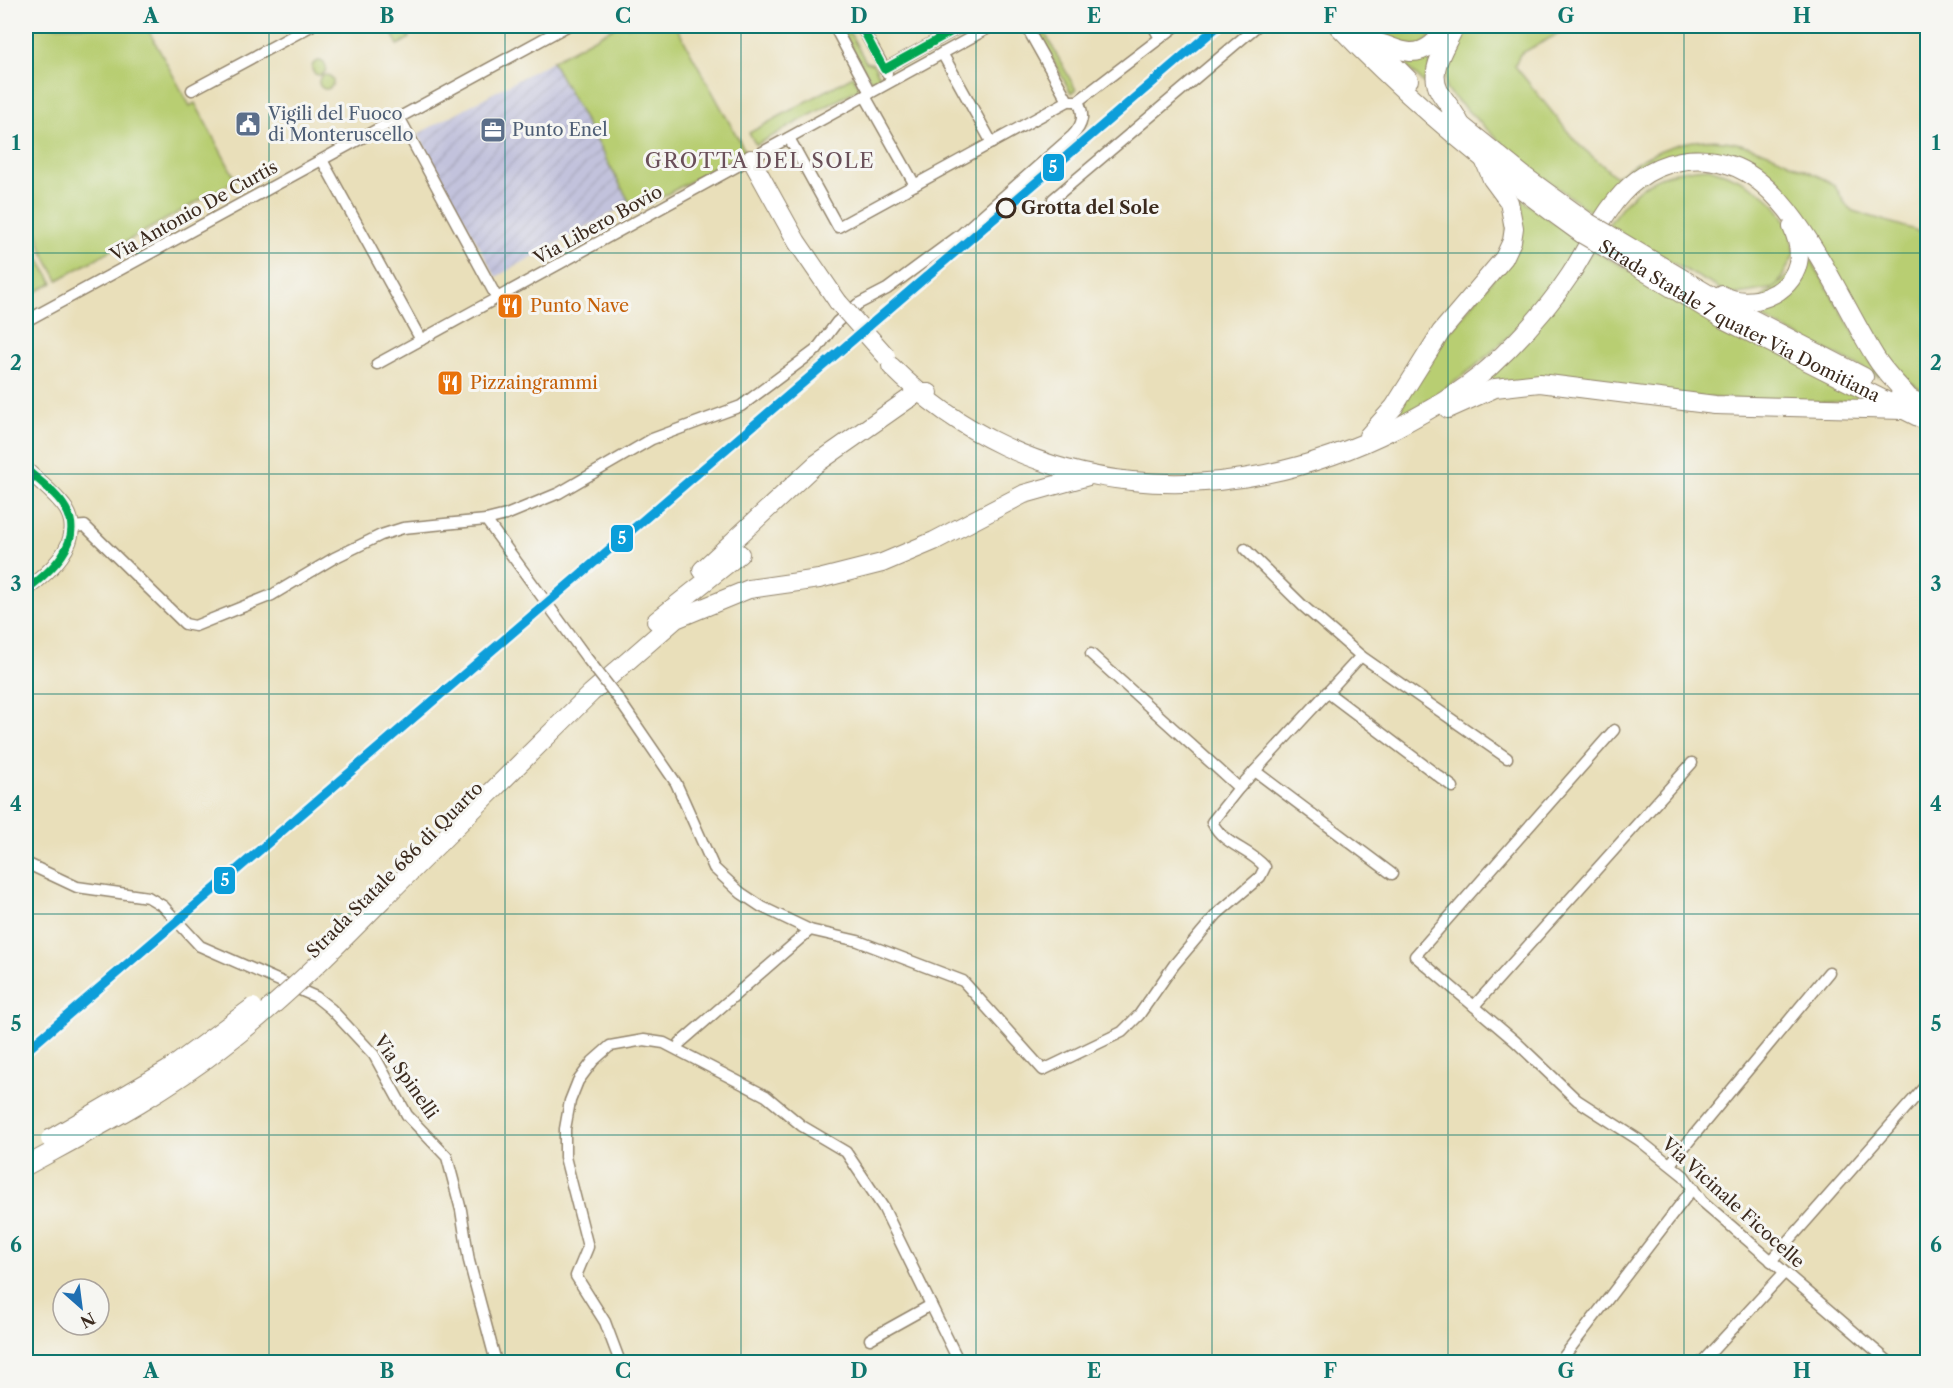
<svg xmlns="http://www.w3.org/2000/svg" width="1953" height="1388" font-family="'Libre Caslon Text',serif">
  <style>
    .industrial { fill: url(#industrial-furrows) }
    .grass { fill: #b8ce72; stroke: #7a7c48; stroke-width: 1.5 }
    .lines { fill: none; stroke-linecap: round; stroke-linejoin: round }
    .minor-casing { stroke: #92846c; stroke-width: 13 }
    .tertiary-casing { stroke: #92846c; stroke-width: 16 }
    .trunk-casing { stroke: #92846c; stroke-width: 20 }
    .minor { stroke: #fff; stroke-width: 10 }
    .tertiary { stroke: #fff; stroke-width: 14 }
    .trunk { stroke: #fff; stroke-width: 18 }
    .minor-bridge-casing { stroke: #92846c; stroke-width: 13; stroke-linecap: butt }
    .trunk-bridge-casing { stroke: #92846c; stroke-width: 20; stroke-linecap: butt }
    .minor-bridge { stroke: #fff; stroke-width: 10 }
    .trunk-bridge { stroke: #fff; stroke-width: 18 }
    .bus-1-casing { stroke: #f6f6f2; stroke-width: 12 }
    .bus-1 { stroke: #00a651; stroke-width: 8 }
    .rail-1-casing { stroke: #f6f6f2; stroke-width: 14 }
    .rail-1 { stroke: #0a9eda; stroke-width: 9 }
    .grid { fill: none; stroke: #0f766e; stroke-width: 1.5; stroke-opacity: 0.55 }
    .stop-dot { fill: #f6f6f2; stroke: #3b2a1e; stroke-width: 3 }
    .labels { text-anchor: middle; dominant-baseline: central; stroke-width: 6; stroke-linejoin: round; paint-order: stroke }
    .service-label { font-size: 18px; fill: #4e5e75; stroke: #f6f6f2; text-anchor: start }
    .stop-label { font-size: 18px; font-weight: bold; fill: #3b2a1e; stroke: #f6f6f2; text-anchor: start }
    .street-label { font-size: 18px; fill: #3b2a1e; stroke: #f6f6f2 }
    .food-label { font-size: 18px; fill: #c56008; stroke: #f6f6f2; text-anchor: start }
    .quarter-label { font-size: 21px; letter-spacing: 1.5px; fill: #6a5059; stroke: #f6f6f2 }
    .line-badge { stroke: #f6f6f2; stroke-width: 2 }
    .badge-label { font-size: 16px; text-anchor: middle; font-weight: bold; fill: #fff }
    .neatline { fill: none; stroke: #0f766e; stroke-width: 2 }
    .grid-label { font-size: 20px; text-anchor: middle; font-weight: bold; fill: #0f766e }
  </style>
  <defs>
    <pattern id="industrial-furrows" width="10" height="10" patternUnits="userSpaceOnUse" patternTransform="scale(1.5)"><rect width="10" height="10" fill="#c2c2dc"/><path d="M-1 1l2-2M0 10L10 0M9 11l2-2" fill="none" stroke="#a8a7bc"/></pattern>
  </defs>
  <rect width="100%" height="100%" fill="#f6f6f2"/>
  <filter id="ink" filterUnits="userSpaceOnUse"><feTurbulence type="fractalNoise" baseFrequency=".0167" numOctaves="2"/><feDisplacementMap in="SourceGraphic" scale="12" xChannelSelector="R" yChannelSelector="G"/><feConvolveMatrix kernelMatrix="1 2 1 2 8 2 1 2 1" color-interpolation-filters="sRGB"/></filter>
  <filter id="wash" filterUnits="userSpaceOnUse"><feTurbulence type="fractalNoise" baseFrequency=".008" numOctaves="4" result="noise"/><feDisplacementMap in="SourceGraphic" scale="24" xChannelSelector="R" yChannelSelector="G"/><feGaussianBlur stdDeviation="1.35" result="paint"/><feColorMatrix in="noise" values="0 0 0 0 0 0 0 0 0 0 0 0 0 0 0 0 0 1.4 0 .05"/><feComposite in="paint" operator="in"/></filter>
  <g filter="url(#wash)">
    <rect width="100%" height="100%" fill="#e9dfba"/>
    <polygon class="industrial" points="552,61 630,203 496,277 418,134"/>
    <g class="grass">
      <polygon points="26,26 146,26 190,106 195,103 236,180 58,280 42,250 26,186"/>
      <polygon points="388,26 403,26 410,38 398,45"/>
      <polygon points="616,26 676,26 745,151 635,212 552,61"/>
      <polygon points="840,26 846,26 866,62 873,64 880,76 878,81 871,81"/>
      <polygon points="1035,26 1041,26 1076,90 1071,93"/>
      <polygon points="1372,26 1444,26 1419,47 1384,38"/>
      <path d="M1469,26H1566L1558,34L1520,54L1515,66L1577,143L1616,177C1677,130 1727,130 1794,165C1806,171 1820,176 1831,183C1841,190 1841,204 1853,211L1915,230L1927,237V393L1893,371L1795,202L1779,183L1758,167L1741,158L1695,151L1606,202L1601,200L1592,213L1517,158L1446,90L1445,71Z"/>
      <polygon points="1431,57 1428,87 1401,61 1418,61"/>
      <circle cx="319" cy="68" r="7"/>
      <circle cx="326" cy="82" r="7"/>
      <polygon points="853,76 860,88 756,145 749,133"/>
      <path d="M1709,168C1742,178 1775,194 1789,228C1792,236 1793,247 1794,255L1776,288L1731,295L1607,227C1635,184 1659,170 1709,168Z"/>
      <path d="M1512,193L1581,242C1528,326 1483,369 1397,419L1393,418L1434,351L1501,269Z"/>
      <polygon points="1593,250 1870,401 1797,403 1479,385"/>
      <polygon points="36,254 53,283 26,297 26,259"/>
      <polygon points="1810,258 1880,377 1747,310"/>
    </g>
  </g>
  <g filter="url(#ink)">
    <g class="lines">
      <g class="minor-casing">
        <g id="minor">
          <polyline points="834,26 870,93"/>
          <polyline points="861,26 887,73"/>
          <polyline points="1153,26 1160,38"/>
          <polyline points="942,53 992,143"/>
          <polyline points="884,69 962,26"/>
          <polyline points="192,90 311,26"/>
          <polyline points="865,96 915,185"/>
          <polyline points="1071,101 1078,101 1176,26"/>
          <polyline points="399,117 497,298"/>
          <polyline points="789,138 838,227 1068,101 1026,26"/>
          <polyline points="322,160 421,340"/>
          <polyline points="1053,199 1257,26"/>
          <polyline points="26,321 567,26"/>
          <polyline points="377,364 992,26"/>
          <polyline points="486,520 586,657"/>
          <path d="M71,527L85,526L185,624L195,626L272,595L334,558L381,535L403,528L486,520L506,515L559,493L652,439L741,406L816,350L837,322L858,304L887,289L960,235L1072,136C1083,125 1085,115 1078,101"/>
          <polyline points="1245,549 1303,606 1361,656 1507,758"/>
          <polyline points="1091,654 1239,788"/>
          <polyline points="1327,692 1453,787"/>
          <path d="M617,697L676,783L714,868L741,893L762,907L810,930L858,941L963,981L1043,1070L1122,1032L1139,1015L1174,965L1217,914L1260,877L1265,867C1249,848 1224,846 1212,822L1239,788L1361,656"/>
          <polyline points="1614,730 1415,956 1515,1041 1577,1100 1639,1140 1684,1176 1702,1201 1889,1362"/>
          <polyline points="1255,771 1392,874"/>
          <polyline points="26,863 77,887 148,897 163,906 200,946 316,997 331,1009 374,1055 407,1115 447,1157 461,1210 469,1261 496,1362"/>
          <polyline points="1474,1006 1692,763"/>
          <polyline points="680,1043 810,930"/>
          <polyline points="1670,1164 1829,972"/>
          <polyline points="1771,1261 1926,1085"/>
          <polyline points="870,1339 931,1305"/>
          <polyline points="1562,1359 1693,1188"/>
          <polyline points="620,1362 605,1322 576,1276 588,1247 565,1157 565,1129 570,1101 578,1081 593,1061 610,1046 644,1040 664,1043 766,1096 802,1126 846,1152 883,1207 959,1362"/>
          <polyline points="1702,1362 1784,1273"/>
        </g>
      </g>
      <g class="tertiary-casing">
        <path id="tertiary" d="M26,469C39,482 56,494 66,509C86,541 49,573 26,590"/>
      </g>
      <g class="trunk-casing">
        <g id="trunk">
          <path d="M1338,26C1413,104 1494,171 1582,234"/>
          <polyline points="1355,26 1409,80"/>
          <path d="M1455,26C1446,48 1424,73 1443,97C1450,107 1456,114 1461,125"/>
          <path d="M1376,42C1396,47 1411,60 1431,45C1437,40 1442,33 1449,29"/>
          <polyline points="1450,116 1523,175 1589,223"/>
          <polyline points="751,159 797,242 838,302"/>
          <polyline points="1608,234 1735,310 1864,377"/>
          <path id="s1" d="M1601,245L1723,319L1928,422"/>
          <path d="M1722,295C1750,310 1791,295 1798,263C1801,250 1797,238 1792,227"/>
          <path d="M891,366C1028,504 1227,514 1396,428C1428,411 1462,392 1489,368C1519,340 1547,310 1570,275C1591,243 1606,203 1637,180C1663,160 1698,154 1730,165C1795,186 1840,302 1876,358C1885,373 1898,384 1909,398"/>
          <polyline points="1900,394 1928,407"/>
          <polyline points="1448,409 1495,388 1540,383 1715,405 1903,410"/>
          <polyline points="1368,436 1394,407 1441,332 1504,258 1512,241 1514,228 1509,202 1492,179 1485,162"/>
          <polyline points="702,570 816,464 907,400 918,393 929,393"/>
          <polyline points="656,621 740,554"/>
          <polyline points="382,900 591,693 676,619 749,589 819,579 882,563 934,541 1024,494 1088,476"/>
        </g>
      </g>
      <use href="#minor" class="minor"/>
      <use href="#tertiary" class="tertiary"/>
      <use href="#trunk" class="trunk"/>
      <g class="minor-bridge-casing">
        <polyline id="minor-bridge" points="586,657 617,697"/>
      </g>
      <g class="trunk-bridge-casing">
        <g id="trunk-bridge">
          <polyline points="1589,223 1608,234"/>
          <polyline points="1582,234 1601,245"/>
          <polyline points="838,302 886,356"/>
          <polyline points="50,1139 168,1070 253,1007"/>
          <path d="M26,1166C92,1130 161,1095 221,1048C279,1004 331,952 382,900"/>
        </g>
      </g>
      <use href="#minor-bridge" class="minor-bridge"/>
      <use href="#trunk-bridge" class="trunk-bridge"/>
      <g class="bus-1-casing">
        <g id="bus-1">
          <polyline points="861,26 884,69 962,26"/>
          <path d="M26,469C39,481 57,493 66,509C85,542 50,572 26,590"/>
        </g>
      </g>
      <use href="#bus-1" class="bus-1"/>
      <g class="rail-1-casing">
        <polyline id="rail-1" points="26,1051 1218,26"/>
      </g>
      <use href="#rail-1" class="rail-1"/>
    </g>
  </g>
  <path class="grid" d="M269,26V1362M505,26V1362M741,26V1362M976,26V1362M1212,26V1362M1448,26V1362M1684,26V1362M26,253H1928M26,474H1928M26,694H1928M26,914H1928M26,1135H1928"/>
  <defs>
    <g id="civic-square" transform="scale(1.35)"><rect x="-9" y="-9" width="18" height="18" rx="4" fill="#5c6f8a" stroke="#f6f6f2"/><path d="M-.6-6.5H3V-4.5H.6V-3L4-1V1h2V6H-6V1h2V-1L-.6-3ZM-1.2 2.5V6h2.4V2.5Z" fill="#fff"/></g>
    <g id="office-square" transform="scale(1.35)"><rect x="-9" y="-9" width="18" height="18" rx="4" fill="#5c6f8a" stroke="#f6f6f2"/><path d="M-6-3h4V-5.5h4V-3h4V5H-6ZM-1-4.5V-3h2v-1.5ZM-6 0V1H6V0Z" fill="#fff"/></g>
    <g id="restaurant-square" transform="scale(1.35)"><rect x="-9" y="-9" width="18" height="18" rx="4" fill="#e8710a" stroke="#f6f6f2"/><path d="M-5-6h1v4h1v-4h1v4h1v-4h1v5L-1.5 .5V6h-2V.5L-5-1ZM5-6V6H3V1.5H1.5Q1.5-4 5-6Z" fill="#fff"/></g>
  </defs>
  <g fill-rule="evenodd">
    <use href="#civic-square" x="248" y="124"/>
    <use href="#office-square" x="493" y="130"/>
    <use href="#restaurant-square" x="510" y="306"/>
    <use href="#restaurant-square" x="450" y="383"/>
  </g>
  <circle class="stop-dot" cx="1006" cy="208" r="9"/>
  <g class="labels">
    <g class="service-label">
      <text x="268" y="114">Vigili del Fuoco<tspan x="268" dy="21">di Monteruscello</tspan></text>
      <text x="512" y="130">Punto Enel</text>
    </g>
    <g class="stop-label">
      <text x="1021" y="208">Grotta del Sole</text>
    </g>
    <g class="street-label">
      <text transform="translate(194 211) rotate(-29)">Via Antonio De Curtis</text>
      <text transform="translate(598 225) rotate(-29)">Via Libero Bovio</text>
      <text stroke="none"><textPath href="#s1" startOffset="158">Strada Statale 7 quater Via Domitiana</textPath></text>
      <text transform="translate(395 870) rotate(-45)">Strada Statale 686 di Quarto</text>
      <text transform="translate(406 1077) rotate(55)">Via Spinelli</text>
      <text transform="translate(1733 1203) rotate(42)">Via Vicinale Ficocelle</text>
    </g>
    <g class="food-label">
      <text x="530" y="306">Punto Nave</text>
      <text x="470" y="383">Pizzaingrammi</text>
    </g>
    <g class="quarter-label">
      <text x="760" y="160">GROTTA DEL SOLE</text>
    </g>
  </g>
  <g class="line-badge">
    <rect x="1042" y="153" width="23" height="29" rx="6" fill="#0a9eda"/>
    <rect x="610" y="524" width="24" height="29" rx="6" fill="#0a9eda"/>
    <rect x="213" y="866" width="23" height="29" rx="6" fill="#0a9eda"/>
  </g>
  <g class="badge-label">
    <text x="1053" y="173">5</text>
    <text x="622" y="544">5</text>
    <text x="225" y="886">5</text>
  </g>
  <rect width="1953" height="1388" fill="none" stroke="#f6f6f2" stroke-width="66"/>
  <g transform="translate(81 1307) rotate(152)"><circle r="28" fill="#f6f6f2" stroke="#aba49d" stroke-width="1.5"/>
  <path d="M0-4.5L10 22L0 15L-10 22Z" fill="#1f6fb2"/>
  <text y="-9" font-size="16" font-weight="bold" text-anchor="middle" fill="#3b2a1e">N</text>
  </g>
  <rect x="33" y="33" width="1887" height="1322" class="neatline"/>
  <g class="grid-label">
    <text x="151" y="23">A</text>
    <text x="387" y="23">B</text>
    <text x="623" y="23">C</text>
    <text x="859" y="23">D</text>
    <text x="1094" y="23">E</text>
    <text x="1330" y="23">F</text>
    <text x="1566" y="23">G</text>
    <text x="1802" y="23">H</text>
    <text x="16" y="150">1</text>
    <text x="1936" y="150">1</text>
    <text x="16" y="370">2</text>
    <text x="1936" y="370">2</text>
    <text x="16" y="591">3</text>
    <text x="1936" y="591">3</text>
    <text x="16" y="811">4</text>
    <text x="1936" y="811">4</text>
    <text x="16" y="1031">5</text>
    <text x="1936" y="1031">5</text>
    <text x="16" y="1252">6</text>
    <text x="1936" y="1252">6</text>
    <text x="151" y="1378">A</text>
    <text x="387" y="1378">B</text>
    <text x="623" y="1378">C</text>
    <text x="859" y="1378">D</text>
    <text x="1094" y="1378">E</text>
    <text x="1330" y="1378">F</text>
    <text x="1566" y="1378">G</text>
    <text x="1802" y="1378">H</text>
  </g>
</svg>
